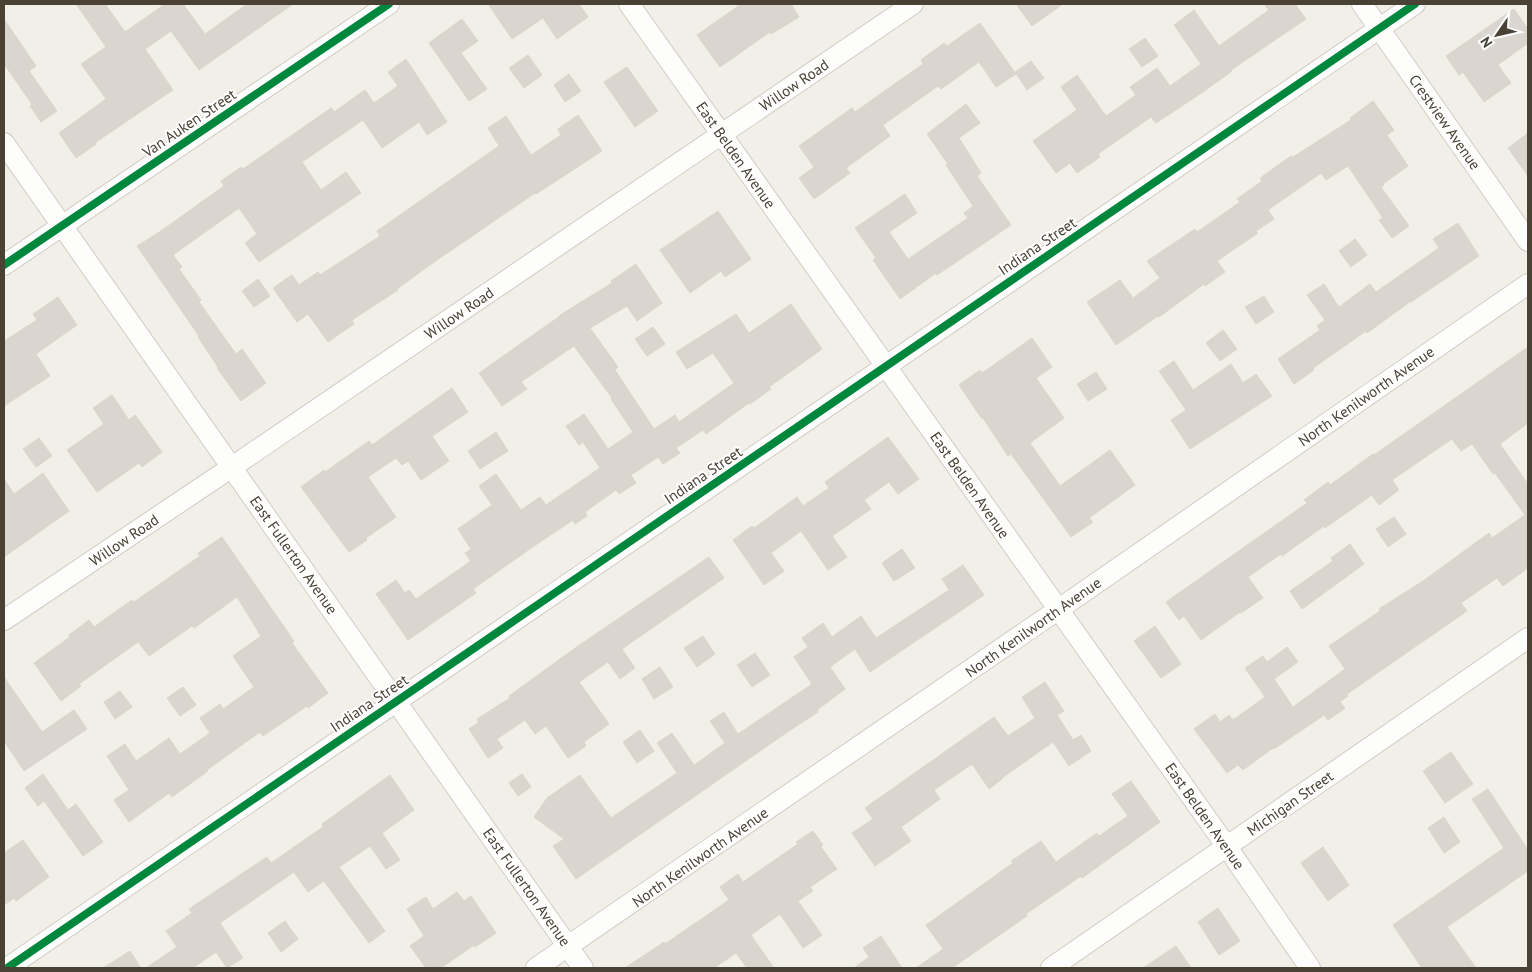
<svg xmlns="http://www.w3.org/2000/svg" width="1532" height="972" font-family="'PT Sans',sans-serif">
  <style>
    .building { fill: #dad6cf; stroke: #dad6ce }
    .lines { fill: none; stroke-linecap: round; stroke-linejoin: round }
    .minor-casing { stroke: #d0cdc6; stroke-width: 22 }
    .minor { stroke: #fdfdfc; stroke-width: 20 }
    .cycleway-casing { stroke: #fff; stroke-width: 11 }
    .cycleway { stroke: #00873e; stroke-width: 8 }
    .labels { text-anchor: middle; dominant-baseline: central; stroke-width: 4; stroke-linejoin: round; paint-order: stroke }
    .street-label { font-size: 15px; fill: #484134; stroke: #fff }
  </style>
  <rect width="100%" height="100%" fill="#f2efe8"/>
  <g class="building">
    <polygon points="76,4 105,4 125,32 165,4 183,4 205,34 247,4 293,4 199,70 171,31 145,49 173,90 96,142 96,144 76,158 59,133 106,99 81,64 106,47"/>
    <polygon points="488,4 579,4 588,17 557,39 543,18 512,39"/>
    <polygon points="741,4 791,4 799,17 771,34 770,32 720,67 697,35"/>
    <polygon points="1016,4 1063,4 1032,26"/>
    <polygon points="1264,4 1295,4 1306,19 1231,70 1232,71 1200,94 1156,123 1151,117 1098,154 1100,157 1077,173 1070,163 1056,173 1033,141 1077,110 1061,87 1077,75 1106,116 1136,95 1130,87 1157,68 1170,86 1201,64 1174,25 1194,10 1219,46 1269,10"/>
    <polygon points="1514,9 1528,29 1528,43 1498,65 1511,83 1484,102 1463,72 1459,75 1446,56"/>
    <polygon points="4,19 36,66 29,71 57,111 41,122 30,106 32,104 4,64"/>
    <polygon points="462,19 478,41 461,53 487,89 469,101 429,43"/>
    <polygon points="980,23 1016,74 996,87 979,62 941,89 938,86 883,125 890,136 846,168 850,173 814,199 799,178 814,167 799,146 852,108 855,112 923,64 921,60 944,43 947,46"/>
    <polygon points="1145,38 1158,56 1142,67 1129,49"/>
    <polygon points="528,55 542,75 524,88 509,68"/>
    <polygon points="406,59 447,122 427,135 419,122 382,148 363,120 302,162 321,190 346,172 361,193 259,262 245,243 257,234 239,208 173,255 182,267 179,269 201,300 199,302 236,354 242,349 266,383 241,401 217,368 218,367 198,337 199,336 137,246 158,233 224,186 221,181 241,167 243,169 331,108 334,112 365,90 374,103 398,86 388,72"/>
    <polygon points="1031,61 1044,78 1027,90 1015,72"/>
    <polygon points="627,67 658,111 635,127 604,82"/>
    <polygon points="569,74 581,91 565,102 554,85"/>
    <polygon points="1373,101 1394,130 1387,135 1408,166 1383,184 1384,185 1381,187 1409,226 1392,238 1379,220 1383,218 1348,166 1326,180 1321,173 1268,210 1274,219 1256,231 1258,233 1217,261 1225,272 1205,286 1204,284 1159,317 1158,316 1116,345 1087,302 1120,280 1133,298 1160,278 1147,261 1195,229 1197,232 1240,202 1237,199 1262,181 1260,178 1291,156 1293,157 1351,120 1350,118"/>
    <polygon points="966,104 980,123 959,138 981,173 977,176 1011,225 937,275 936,273 900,299 873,260 876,258 855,228 905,194 917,213 889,232 908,259 968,218 964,213 973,206 946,165 948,164 927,134"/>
    <polygon points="578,115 602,151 536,194 535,193 427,267 397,289 398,290 352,320 354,324 328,342 308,314 297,322 273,288 292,275 299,285 318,272 320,275 380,236 377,231 499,146 488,128 506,116 531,155 561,135 558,129"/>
    <polygon points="1528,133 1528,176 1508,148"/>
    <polygon points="718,211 751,259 725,277 721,271 690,293 660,250"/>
    <polygon points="1458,223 1479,256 1411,302 1411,301 1367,333 1366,331 1313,368 1314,370 1294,384 1278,359 1320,330 1317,326 1325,320 1307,295 1324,284 1339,307 1370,284 1376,292 1439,248 1433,239"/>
    <polygon points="1355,239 1367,255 1351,267 1339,251"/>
    <polygon points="636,264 662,303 637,321 627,306 590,328 618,367 615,370 654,429 675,415 679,422 734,383 713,353 687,369 676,352 736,314 749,333 791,304 822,349 769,387 771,389 750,404 749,403 706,434 703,430 676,448 680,453 663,464 658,457 631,475 636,483 619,494 616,490 585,512 587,516 575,524 573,520 537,544 473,589 476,593 408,640 376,594 396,580 405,593 409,590 416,599 471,561 465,553 471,549 458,529 492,505 479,486 496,474 521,510 540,497 546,505 600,468 583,442 579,445 566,426 584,414 608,449 633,432 611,399 612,398 574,346 521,382 527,389 502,406 479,373 560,316 560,315 612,283 611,281"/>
    <polygon points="258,279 270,296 254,307 242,291"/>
    <polygon points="1264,296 1274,312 1256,324 1245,307"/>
    <polygon points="58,297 77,325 36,354 50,376 4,406 4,341 37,320 33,314"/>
    <polygon points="653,327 665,344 647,356 635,339"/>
    <polygon points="1223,330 1237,349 1220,361 1206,343"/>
    <polygon points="1032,338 1052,367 1036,378 1064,418 1030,443 1060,486 1110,450 1135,485 1089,518 1093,522 1071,537 1011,454 1008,456 983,418 982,419 959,385 980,370 982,373"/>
    <polygon points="1528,347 1528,423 1500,444 1528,484 1528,568 1503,586 1497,578 1461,603 1467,611 1347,694 1348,696 1340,702 1345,708 1328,720 1324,715 1274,749 1273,748 1243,770 1238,765 1227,773 1194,729 1215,714 1220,722 1229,715 1233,720 1265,697 1245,668 1263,656 1267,662 1287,647 1298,662 1274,679 1293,707 1345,669 1329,646 1380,611 1379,609 1423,581 1489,533 1492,538 1525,515 1495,473 1493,474 1472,444 1461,451 1452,439 1392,480 1399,490 1379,505 1372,495 1325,528 1324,526 1282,556 1281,554 1248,577 1263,598 1241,613 1240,612 1201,640 1184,616 1179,620 1166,602 1307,503 1304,500 1328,482 1330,485 1373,454 1374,455"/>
    <polygon points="1174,361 1193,390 1231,364 1243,383 1256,374 1272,396 1190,449 1171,420 1186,410 1159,371"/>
    <polygon points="1096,372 1107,389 1088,401 1077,384"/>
    <polygon points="452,388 468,412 432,436 449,461 421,480 408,461 402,465 396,458 368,477 396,517 366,538 367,540 349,552 301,487 324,470 325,472 369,441 372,445"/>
    <polygon points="112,395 129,420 135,415 162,452 142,467 139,463 97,492 67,450 104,424 93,408"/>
    <polygon points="496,432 508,451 480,469 468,451"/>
    <polygon points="888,437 919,479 898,494 889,482 864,500 871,509 832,536 847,557 828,570 801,531 771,553 784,571 764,585 733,540 752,526 754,528 797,497 803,506 829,488 825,482"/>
    <polygon points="39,438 52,456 36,467 23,449"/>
    <polygon points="43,473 69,511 4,557 4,479 14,494"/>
    <polygon points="1394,517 1406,534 1388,547 1376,529"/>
    <polygon points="222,537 294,641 292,643 328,693 308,708 307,706 263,736 260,732 207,770 208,771 172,797 169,793 129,822 114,800 129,790 107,756 125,744 136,761 169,738 180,754 210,733 200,718 220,704 223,709 254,687 233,656 261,636 237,597 194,628 192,626 149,656 138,642 79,684 81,686 61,701 34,663 70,637 69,635 89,620 94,627 132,600 134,602 200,556 198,553"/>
    <polygon points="1350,544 1364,564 1302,609 1290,591 1333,561 1331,558"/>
    <polygon points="902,549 915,568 894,581 882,563"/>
    <polygon points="709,557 724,578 622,649 635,668 620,679 608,662 579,682 609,724 584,742 586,746 568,758 546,726 535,734 525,720 497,739 503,748 488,758 469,729 479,722 477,719 510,698 509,696 578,646"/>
    <polygon points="963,565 984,595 870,672 855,649 830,667 845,689 817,710 818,712 786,733 576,879 553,846 564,839 534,817 547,798 580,775 611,818 677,773 657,743 672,733 694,765 725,743 710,721 724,712 738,734 812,684 794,657 808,647 802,638 823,623 832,637 861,616 876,638 949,590 942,579"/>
    <polygon points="1155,626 1181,664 1161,678 1134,641"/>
    <polygon points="703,636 715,654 697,667 684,648"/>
    <polygon points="755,653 770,675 752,687 737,665"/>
    <polygon points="660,667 673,687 654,699 642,679"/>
    <polygon points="4,677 42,732 74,710 87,729 24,771 4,741"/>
    <polygon points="1045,682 1064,711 1057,715 1073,740 1081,735 1091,751 1069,766 1053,742 1002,778 1002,779 989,789 972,764 934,790 940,799 901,827 911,841 875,866 852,833 873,819 865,808 994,717 1008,736 1035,718 1022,697"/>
    <polygon points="183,687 196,705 180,716 167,698"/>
    <polygon points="120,691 132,707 115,719 104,702"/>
    <polygon points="640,730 654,751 637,763 623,742"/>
    <polygon points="1451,752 1473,784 1445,803 1423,771"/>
    <polygon points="43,774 68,810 76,804 103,842 83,856 44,801 38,806 25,788"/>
    <polygon points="522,774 531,787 518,796 509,783"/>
    <polygon points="390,775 414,810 382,833 400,860 386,869 370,846 339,867 385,931 369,943 324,881 308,892 294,872 220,923 243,958 227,968 216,952 193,968 146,968 177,947 166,931 192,913 189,909 267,857 271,863 323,827 322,824"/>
    <polygon points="1131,781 1160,822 1082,878 1081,876 1026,914 1027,916 952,968 916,968 943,949 926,925 1013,863 1011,861 1041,841 1056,862 1097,833 1099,836 1128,816 1112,794"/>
    <polygon points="1488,789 1528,850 1528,871 1447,927 1476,968 1422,968 1393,925 1504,848 1472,799"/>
    <polygon points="1444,817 1460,842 1444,853 1428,828"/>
    <polygon points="813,831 823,845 821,847 837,869 810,887 813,891 798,901 822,935 803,948 780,914 751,935 774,968 747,968 736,953 714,968 625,968 664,942 665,944 729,900 720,887 738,874 743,882 798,844 796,842"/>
    <polygon points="23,840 49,877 16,901 14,898 4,905 4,853"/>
    <polygon points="1323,847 1349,885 1328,901 1301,863"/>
    <polygon points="457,892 464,901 471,896 496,933 475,947 474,945 441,968 426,968 410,946 424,936 407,909 426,897 433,909"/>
    <polygon points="1218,908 1240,941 1219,955 1198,922"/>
    <polygon points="285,921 298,939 281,952 268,933"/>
    <polygon points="881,936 902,968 854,968 869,957 863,948"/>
    <polygon points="1176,946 1191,968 1143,968"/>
    <polygon points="130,951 141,968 103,968"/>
  </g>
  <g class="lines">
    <g class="minor-casing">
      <g id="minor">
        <polyline points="629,4 1227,847 1310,968"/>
        <polyline points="1362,4 1528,241"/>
        <polyline points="4,143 583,968"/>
        <polyline points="4,265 389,4"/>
        <polyline points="4,620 232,467 913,4"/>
        <polyline points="7,968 1415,4"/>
        <polyline points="536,968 1059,609 1528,284"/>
        <polyline points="1051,968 1528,638"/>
      </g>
    </g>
    <use href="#minor" class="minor"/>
    <g class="cycleway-casing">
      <g id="cycleway">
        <polyline points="4,265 389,4"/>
        <polyline points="7,968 1415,4"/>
      </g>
    </g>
    <use href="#cycleway" class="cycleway"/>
  </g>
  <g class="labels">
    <g class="street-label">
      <text transform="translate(794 85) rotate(-34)">Willow Road</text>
      <text transform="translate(1445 122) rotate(55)">Crestview Avenue</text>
      <text transform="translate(189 123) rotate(-34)">Van Auken Street</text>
      <text transform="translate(736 155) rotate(55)">East Belden Avenue</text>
      <text transform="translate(1037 246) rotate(-34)">Indiana Street</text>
      <text transform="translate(459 313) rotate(-34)">Willow Road</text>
      <text transform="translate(1366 396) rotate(-35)">North Kenilworth Avenue</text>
      <text transform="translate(703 475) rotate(-34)">Indiana Street</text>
      <text transform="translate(970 485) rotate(55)">East Belden Avenue</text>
      <text transform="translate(124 540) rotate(-34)">Willow Road</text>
      <text transform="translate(294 555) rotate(55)">East Fullerton Avenue</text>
      <text transform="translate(1033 627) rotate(-35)">North Kenilworth Avenue</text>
      <text transform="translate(369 703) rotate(-34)">Indiana Street</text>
      <text transform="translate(1290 803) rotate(-35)">Michigan Street</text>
      <text transform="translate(1205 816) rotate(55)">East Belden Avenue</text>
      <text transform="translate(700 857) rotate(-35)">North Kenilworth Avenue</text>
      <text transform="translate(527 887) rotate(55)">East Fullerton Avenue</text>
    </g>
  </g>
  <rect width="1532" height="972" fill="none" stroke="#484134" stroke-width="10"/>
  <g transform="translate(1497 35) rotate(236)" stroke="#ffffff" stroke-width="4" paint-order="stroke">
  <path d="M0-4L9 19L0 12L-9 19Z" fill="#484134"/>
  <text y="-8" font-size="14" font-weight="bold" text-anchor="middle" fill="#484134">N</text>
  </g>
</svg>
